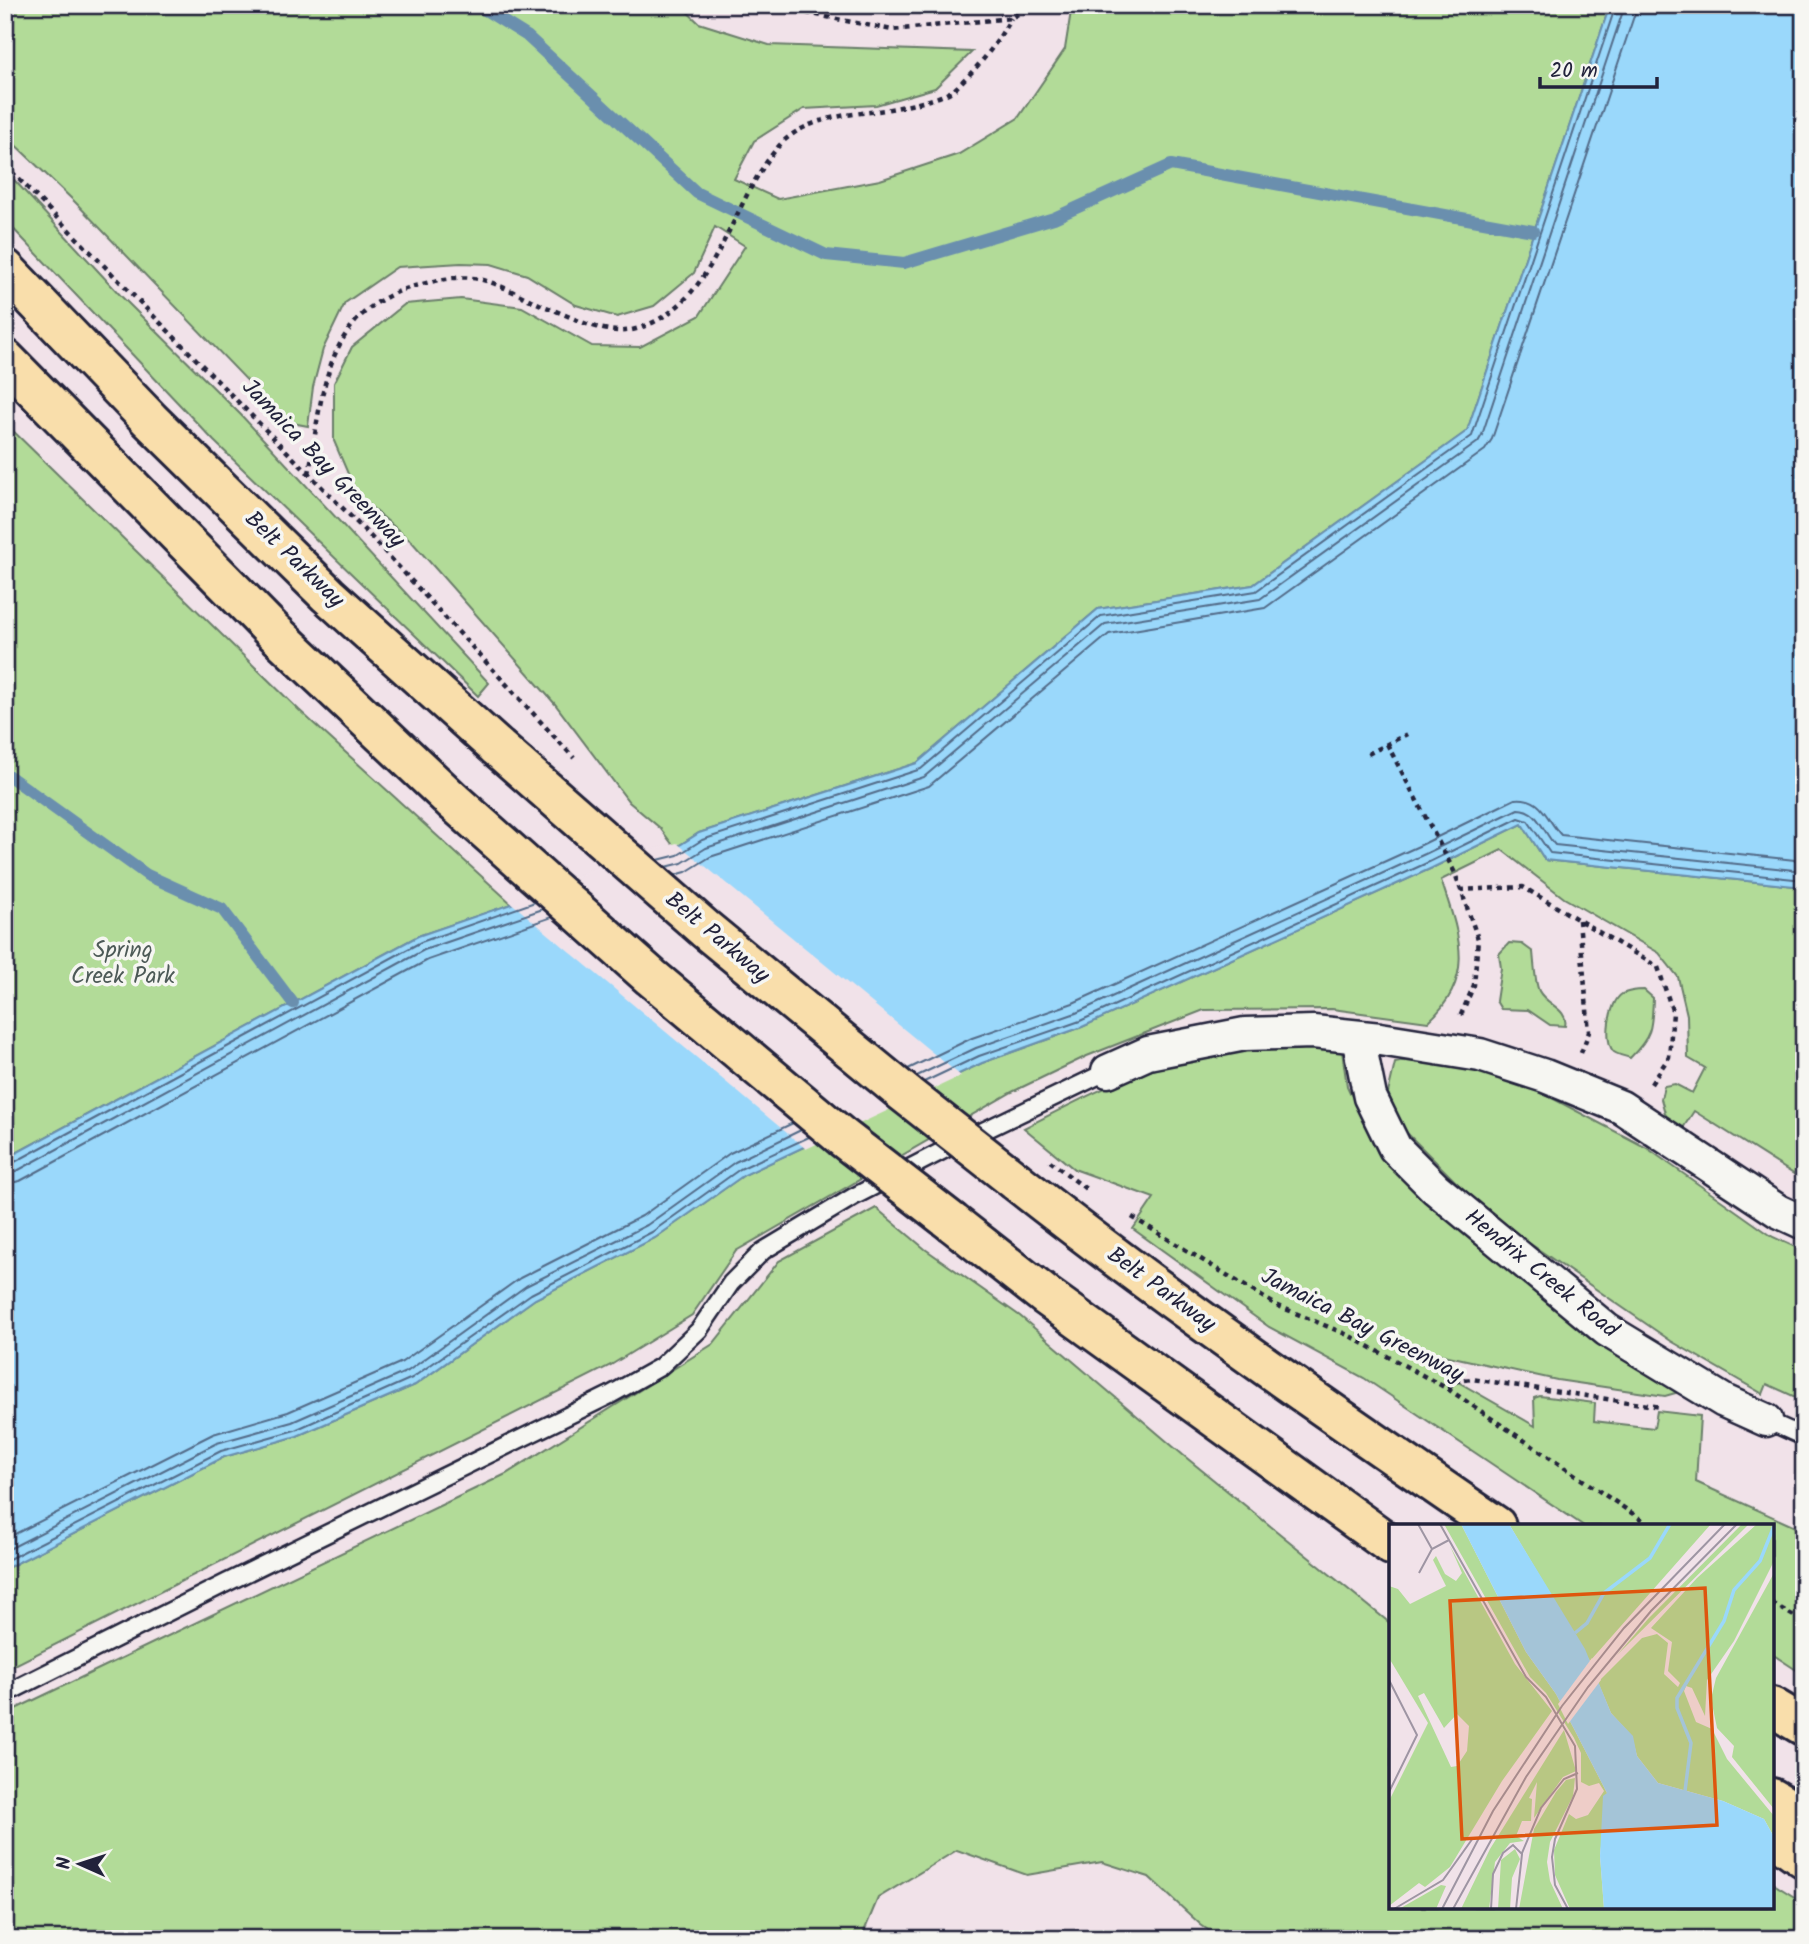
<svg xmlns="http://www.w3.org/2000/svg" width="1809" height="1944" font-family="Kalam,sans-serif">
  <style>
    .green { fill: #b2db98; stroke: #6a7e6a; stroke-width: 2 }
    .water { fill: #9ad8fb; stroke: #6a8fae; stroke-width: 2 }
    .pier { fill: #f1e2e9 }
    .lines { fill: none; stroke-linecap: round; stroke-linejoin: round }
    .shore { stroke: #526b88; stroke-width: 2 }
    .stream { stroke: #6a8fae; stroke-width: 12 }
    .lane-casing { stroke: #22223b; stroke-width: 21 }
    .street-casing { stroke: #22223b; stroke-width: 37 }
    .highway-casing { stroke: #22223b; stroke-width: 44 }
    .path { stroke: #22223b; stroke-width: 4.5; stroke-dasharray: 5 5; stroke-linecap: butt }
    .lane { stroke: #f6f6f2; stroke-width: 16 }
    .street { stroke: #f6f6f2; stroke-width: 32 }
    .highway { stroke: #f9deab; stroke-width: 38 }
    .highway-bridge-casing { stroke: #22223b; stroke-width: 44; stroke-linecap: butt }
    .path-bridge { stroke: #22223b; stroke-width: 4.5; stroke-dasharray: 5 5; stroke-linecap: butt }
    .highway-bridge { stroke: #f9deab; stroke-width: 38 }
    .labels { text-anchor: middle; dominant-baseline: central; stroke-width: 7; stroke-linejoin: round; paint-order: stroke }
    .street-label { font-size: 23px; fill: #22223b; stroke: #f6f6f2 }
    .park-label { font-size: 23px; fill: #4d5a57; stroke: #f6f6f2 }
    .inset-river { fill: none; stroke: #9ad8fb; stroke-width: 3.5 }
    .inset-road { fill: none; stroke: #9e95a3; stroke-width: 2 }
    .view { fill: #de560e; fill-opacity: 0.15; stroke: #de560e; stroke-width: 3.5 }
    .inset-edge { fill: none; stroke: #22223b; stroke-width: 3.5 }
  </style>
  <rect width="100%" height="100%" fill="#f1e2e9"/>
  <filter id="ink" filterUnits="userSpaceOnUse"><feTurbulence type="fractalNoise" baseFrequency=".0143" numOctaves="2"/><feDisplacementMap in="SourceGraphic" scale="14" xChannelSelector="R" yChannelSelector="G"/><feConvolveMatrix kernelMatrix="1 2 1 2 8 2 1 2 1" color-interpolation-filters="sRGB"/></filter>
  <g filter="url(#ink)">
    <g class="green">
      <polygon points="5,5 680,5 699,23 769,45 972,52 935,88 876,105 804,109 754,141 734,179 778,199 880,180 959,154 1018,118 1065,49 1072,5 1610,5 1467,431 1253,585 1098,609 917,763 699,833 675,848 660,828 629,802 555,704 412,542 357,495 334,441 334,383 352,347 405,304 461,299 522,307 592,346 640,347 699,316 745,246 715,227 694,273 654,306 617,317 576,305 527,275 491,264 461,263 397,267 345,303 323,349 313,387 308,426 287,422 75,202 5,135"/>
      <polygon points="5,170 122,297 241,415 489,683 478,696 214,441 5,220"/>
      <polygon points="5,423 299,710 512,904 418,936 5,1159"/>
      <path d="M1522,824L1545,860L1804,887V1205L1796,1201L1803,1180L1694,1111L1683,1128L1667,1120L1661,1099L1664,1086L1675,1084L1692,1093L1705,1068L1688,1058L1687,1015L1678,977L1659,953L1564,898L1502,850L1441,880C1459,934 1477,978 1428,1022L1332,1009L1204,1010L1087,1056L1012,1092L736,1251L692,1315L611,1365L5,1670V1569L224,1457L297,1436L415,1385L535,1299L655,1238L744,1175L982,1063L1082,1027L1432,868Z"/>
      <path d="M1509,943L1522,944L1533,952C1534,961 1535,983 1539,991C1546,1005 1569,1009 1565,1026L1550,1025L1528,1010L1501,1009L1496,1001L1501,968L1499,954Z"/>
      <path d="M1644,990L1653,998C1652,1028 1652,1036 1630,1058C1625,1056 1618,1055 1614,1052C1603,1042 1609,1002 1622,994C1629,991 1637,990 1644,990Z"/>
      <path d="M1335,1041L1342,1051L1347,1086L1378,1153L1512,1263L1679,1392L1665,1396L1557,1380L1390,1343L1535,1426L1534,1398L1540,1396L1595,1403L1594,1421L1654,1428L1657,1411L1700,1416L1696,1482L1804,1531V1675L1772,1654V1526H1584L1364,1378L1269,1327L1133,1229L1154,1198L1074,1169L1024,1128C1064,1108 1113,1081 1156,1069C1214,1053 1274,1047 1335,1041Z"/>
      <polygon points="1415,1059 1452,1064 1531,1087 1647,1148 1773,1237 1804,1251 1804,1401 1767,1384 1763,1394 1671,1341 1490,1216 1402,1128 1388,1093 1395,1063"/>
      <polygon points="876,1208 925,1249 1020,1316 1183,1455 1391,1624 1391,1907 1772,1907 1772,1883 1804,1903 1804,1939 1221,1939 1201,1925 1149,1877 1102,1862 1027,1875 957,1850 878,1898 863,1934 867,1939 5,1939 5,1714 506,1474 713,1344 779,1261"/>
    </g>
    <polygon class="water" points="1610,5 1804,5 1804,887 1545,860 1522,824 1432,868 1082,1027 982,1063 744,1175 655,1238 535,1299 415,1385 297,1436 224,1457 5,1569 5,1159 418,936 675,848 699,833 917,763 1098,609 1253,585 1467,431"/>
    <polygon class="pier" points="677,843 961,1076 806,1149 509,901 628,856"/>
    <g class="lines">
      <g class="shore">
        <polyline points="658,860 678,855 702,840 921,769 1101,616 1256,591 1472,436 1616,5"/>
        <polyline points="666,867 682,863 706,848 924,777 1105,624 1260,599 1478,442 1482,435 1625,5"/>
        <polyline points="675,875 686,872 710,857 929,786 1109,634 1265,608 1485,450 1492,439 1634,16 1636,5"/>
        <path d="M908,1069L972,1038L1073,1003L1421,845L1515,799C1542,796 1546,819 1561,835L1804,861"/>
        <path d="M917,1076L976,1048L1076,1013L1425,854L1518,809C1538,809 1543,832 1555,845L1804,871"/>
        <polyline points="924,1082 979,1056 1080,1021 1429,862 1519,818 1528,821 1550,853 1804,880"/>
        <polyline points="5,1165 11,1164 421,942 535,902"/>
        <polyline points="5,1174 15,1172 424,950 543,909"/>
        <polyline points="5,1184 20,1181 428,960 552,917"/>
        <polyline points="5,1539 213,1434 288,1412 402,1362 520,1278 642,1216 730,1153 793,1123"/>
        <polyline points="5,1551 217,1443 292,1422 408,1371 526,1286 647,1225 735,1162 801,1130"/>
        <polyline points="5,1561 221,1451 295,1430 412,1378 531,1294 652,1232 740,1169 809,1137"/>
      </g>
      <g class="stream">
        <polyline points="477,5 527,36 697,193 826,255 904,263 1054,218 1171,165 1533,231"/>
        <polyline points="5,773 147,875 222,909 293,1003"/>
      </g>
      <g class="lane-casing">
        <g id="lane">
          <polyline points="1766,1420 1804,1437"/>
          <polyline points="5,1694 226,1583 610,1395 660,1367 699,1330 731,1283 763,1251 853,1197 948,1148 1108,1071"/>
        </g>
      </g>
      <g class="street-casing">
        <g id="street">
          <polyline points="1358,1037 1370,1097 1395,1148 1435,1188 1607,1330 1724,1401 1766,1420"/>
          <polyline points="1108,1071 1148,1053 1245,1034 1313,1032 1380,1039 1480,1055 1545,1076 1621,1107 1778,1211 1804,1223"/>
        </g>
      </g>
      <g class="highway-casing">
        <g id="highway">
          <polyline points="5,269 150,420 328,595 498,748"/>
          <polyline points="5,359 271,629 453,801"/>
          <path d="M1016,1181C1171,1303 1334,1415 1496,1526"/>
          <polyline points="953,1223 1046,1296 1391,1545"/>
          <polyline points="1772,1707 1804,1726"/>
          <polyline points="1772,1798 1804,1817"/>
          <polyline points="1772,1835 1804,1858"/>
        </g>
      </g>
      <g class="path">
        <polyline points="767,5 892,30 1011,18 1034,5"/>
        <polyline points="5,165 375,541 574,758"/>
        <path d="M309,474C322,395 324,311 415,286C436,280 461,274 483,280C504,286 525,298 546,307C573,317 607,338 636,329C707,308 725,228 760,172C768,160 778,144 790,136C813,119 843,115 870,112C889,110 936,101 952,91C957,88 962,81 967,77C987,57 997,42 1011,18"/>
        <polyline points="1387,744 1455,873 1478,939 1474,985 1460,1017"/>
        <polyline points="1368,754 1407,734"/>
        <polyline points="1460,890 1523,887 1658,967 1673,1013 1669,1057 1651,1084"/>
        <polyline points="1579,920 1589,1032 1581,1053"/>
        <polyline points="1132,1217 1276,1305 1348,1335 1448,1389 1651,1526"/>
        <polyline points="1448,1389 1457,1381 1472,1379 1661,1407"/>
        <polyline points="1772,1603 1804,1622"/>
      </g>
      <use href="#lane" class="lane"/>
      <use href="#street" class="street"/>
      <use href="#highway" class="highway"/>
      <g class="highway-bridge-casing">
        <g id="highway-bridge">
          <polyline points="498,748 705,929 904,1093 1016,1181"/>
          <polyline points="453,801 651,977 842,1137 953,1223"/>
        </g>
      </g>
      <polyline class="path-bridge" points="1050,1161 1086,1189"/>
      <use href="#highway-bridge" class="highway-bridge"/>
    </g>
  </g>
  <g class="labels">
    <g class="street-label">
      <text transform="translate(323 464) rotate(46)">Jamaica Bay Greenway</text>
      <text transform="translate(294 560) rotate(44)">Belt Parkway</text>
      <text transform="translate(717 938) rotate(40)">Belt Parkway</text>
      <text transform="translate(1541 1274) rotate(39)">Hendrix Creek Road</text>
      <text transform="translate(1161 1290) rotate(36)">Belt Parkway</text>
      <text transform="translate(1362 1326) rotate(27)">Jamaica Bay Greenway</text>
    </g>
    <g class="park-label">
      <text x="123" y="951">Spring<tspan x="123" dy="26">Creek Park</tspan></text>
    </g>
  </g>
  <g transform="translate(1389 1524)">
    <rect width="385" height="385" fill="#f1e2e9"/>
    <path d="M55,0H72L137,128L167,170L218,269L211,331L215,385H181L166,351L165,326L180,290L187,295L199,291L215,267L210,259L200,262L192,258V229L185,214L157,169L141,153ZM120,0H322L201,137ZM353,0H360L228,131L259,95ZM368,0H385V37L345,117L318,156L316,192L303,164L297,162L295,167L307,198L323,205L338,235L385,292V313L375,295L334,277L269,259L248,232L243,212L222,189L209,158L253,114L268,110L279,119L275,150L289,163L291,159L279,147L283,118L262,104L308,54ZM61,22L126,140L163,187L113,257L61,343L36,363L30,359L0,382V277L39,199L0,134V62L9,65L21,80L57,62L44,36L47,32L56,50L67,57L73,49ZM35,169L55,204L68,190L80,202L78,227L68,242L62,243L29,172ZM385,49V285L343,233L345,222L328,204L322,175L327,154ZM175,206L187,247L174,253L145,294L148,258L140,274L143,275L142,297H133L127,312L135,317L121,319L106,338L100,385H72L101,325ZM186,254L184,272L161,318L158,338L161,357L174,385H130L145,305L167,268L177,256ZM126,325L131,335L123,354L121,385H109L112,336ZM52,361L57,362L47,385H10Z" fill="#b2db98" fill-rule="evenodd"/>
    <path d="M72,0H120L196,125L222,189L244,212L248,232L269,259L334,277L375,295L385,313V385H215L211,332L214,272L218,269L167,170L137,128Z" fill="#9ad8fb"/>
    <path d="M203,134L212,156L179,200L169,180Z" fill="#f1e2e9"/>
    <path class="inset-river" d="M186,109L198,99L215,69L261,34L281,0M296,267L302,219L288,184V174L335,97L345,66L371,37L385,2"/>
    <path class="inset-road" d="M29,0L43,25M51,0L137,153L157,173L186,222L188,265L166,315L163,333L166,361L179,385M30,49L43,25L60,16M0,156L28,211L0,268M133,329L152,284L175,255L189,249M5,385L54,356L84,314M53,385L104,287L173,182L235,104L336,0M64,385L137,253L199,163L262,87L348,0M102,385L104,350L114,329L124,321L133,330L127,385"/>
    <path class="view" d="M316,64L328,301L73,315L61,77Z"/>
    <rect width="385" height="385" class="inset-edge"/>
  </g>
  <rect width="1809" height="1944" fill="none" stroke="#f6f6f2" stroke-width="28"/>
  <rect x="14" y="14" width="1781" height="1916" fill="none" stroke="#22223b" stroke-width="2.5" filter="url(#ink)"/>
  <g transform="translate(80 1864) rotate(273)" stroke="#f6f6f2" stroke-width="5" paint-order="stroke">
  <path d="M0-5L12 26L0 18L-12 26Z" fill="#22223b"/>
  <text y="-10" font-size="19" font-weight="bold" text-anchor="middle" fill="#22223b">N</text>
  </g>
  <path d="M1540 77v10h117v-10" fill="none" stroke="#22223b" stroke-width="3.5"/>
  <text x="1550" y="77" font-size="21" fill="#22223b" stroke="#f6f6f2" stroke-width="5" paint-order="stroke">20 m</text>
</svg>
